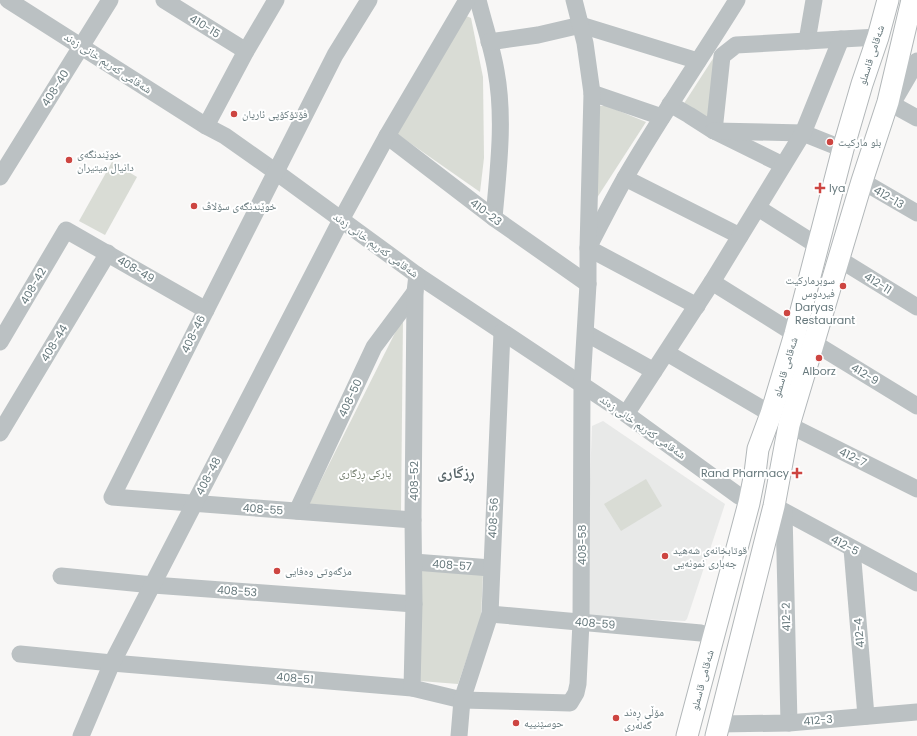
<svg xmlns="http://www.w3.org/2000/svg" width="917" height="736" font-family="Poppins,'Noto Naskh Arabic',sans-serif">
  <style>
    .built { fill: #e8e9e8 }
    .green { fill: #d9dcd5 }
    .lines { fill: none; stroke-linecap: round; stroke-linejoin: round }
    .major-casing { stroke: #b2b7b9; stroke-width: 23 }
    .minor { stroke: #bbc1c3; stroke-width: 17 }
    .major { stroke: #fff; stroke-width: 21 }
    .poi-dot { fill: #cd4541; stroke: #fff; stroke-width: 1.5 }
    .labels { text-anchor: middle; dominant-baseline: central; stroke-width: 4; stroke-linejoin: round; paint-order: stroke }
    .street-label { font-size: 11px; fill: #66787c; stroke: #fff }
    .poi-label { font-size: 11px; fill: #66787c; stroke: #fff; text-anchor: start }
    .park-label { font-size: 11px; fill: #6b7565; stroke: #fff }
    .district-label { font-size: 15px; font-weight: bold; fill: #586569; stroke: #fff }
  </style>
  <rect width="100%" height="100%" fill="#f8f7f6"/>
  <polygon class="built" points="603,421 725,504 687,619 685,621 588,617 585,615 592,426"/>
  <g class="green">
    <polygon points="464,15 471,18 483,77 484,158 480,192 397,134"/>
    <polygon points="714,57 711,121 683,105"/>
    <polygon points="597,106 607,106 646,122 593,204"/>
    <polygon points="112,162 137,177 105,235 79,221"/>
    <polygon points="403,317 401,512 309,504"/>
    <polygon points="646,479 662,506 621,531 604,504"/>
    <polygon points="420,569 483,574 481,617 458,684 420,681"/>
  </g>
  <g class="lines">
    <g class="major-casing">
      <g id="major">
        <polyline points="687,736 749,503 755,473 758,449 771,414 795,334 843,149 862,84 878,37 888,0"/>
        <polyline points="716,736 774,506 789,425 862,181 888,102 912,0"/>
      </g>
    </g>
    <g class="minor">
      <polyline points="8,0 206,126 225,136 276,172 417,275 626,414 739,496"/>
      <polyline points="164,0 246,51"/>
      <polyline points="369,0 335,55 206,310 112,497 413,520"/>
      <path d="M478,0C484,24 492,47 496,71C505,119 498,171 494,218"/>
      <polyline points="807,41 814,0"/>
      <polyline points="489,42 538,35 581,25 698,61"/>
      <polyline points="592,93 662,117"/>
      <polyline points="888,102 917,118"/>
      <polyline points="670,104 689,115 714,131 783,165"/>
      <polyline points="892,104 917,61"/>
      <polyline points="206,126 246,51 276,0"/>
      <polyline points="714,131 722,56 736,45 878,37"/>
      <polyline points="714,131 803,133 843,149"/>
      <polyline points="387,136 494,218 588,284"/>
      <polyline points="0,177 110,0"/>
      <polyline points="625,178 740,236"/>
      <polyline points="862,181 917,213"/>
      <polyline points="758,208 818,246"/>
      <polyline points="839,259 917,307"/>
      <polyline points="712,282 795,334"/>
      <path d="M697,306L588,248C600,225 612,201 625,178C660,117 700,60 737,0"/>
      <polyline points="586,333 654,371"/>
      <polyline points="0,342 66,230 206,310"/>
      <polyline points="814,343 917,406"/>
      <polyline points="667,353 771,414"/>
      <polyline points="626,414 712,282 803,133 841,39"/>
      <polyline points="789,425 917,489"/>
      <polyline points="0,433 108,253"/>
      <polyline points="776,507 917,583"/>
      <polyline points="297,511 374,347 415,292"/>
      <polyline points="784,512 789,723"/>
      <polyline points="852,549 866,716"/>
      <polyline points="414,562 491,568"/>
      <polyline points="61,576 153,585 414,604"/>
      <polyline points="490,614 701,633"/>
      <polyline points="20,654 112,663 412,688 462,700 570,703 576,693 578,684 581,622 582,385 588,284 588,248 592,93 585,43 574,0"/>
      <polyline points="412,688 414,604 413,520 415,292 417,275"/>
      <polyline points="719,724 789,723 917,712"/>
      <polyline points="81,736 112,663 341,220 387,136 467,0"/>
      <polyline points="459,736 462,700 490,614 502,332"/>
    </g>
    <use href="#major" class="major"/>
  </g>
  <g class="poi-dot">
    <circle cx="234" cy="114" r="4"/>
    <circle cx="830" cy="142" r="4"/>
    <circle cx="69" cy="160" r="4"/>
    <path d="M818 182h4v4h4v4h-4v4h-4v-4h-4v-4h4z"/>
    <circle cx="194" cy="206" r="4"/>
    <circle cx="843" cy="286" r="4"/>
    <circle cx="787" cy="313" r="4"/>
    <circle cx="819" cy="358" r="4"/>
    <path d="M795 467h4v4h4v4h-4v4h-4v-4h-4v-4h4z"/>
    <circle cx="665" cy="556" r="4"/>
    <circle cx="277" cy="571" r="4"/>
    <circle cx="616" cy="718" r="4"/>
    <circle cx="516" cy="723" r="4"/>
  </g>
  <g class="labels">
    <g class="street-label">
      <text transform="translate(205 26) rotate(32)">410-15</text>
      <text transform="translate(871 55) rotate(-72)">شەقامی قاسملو</text>
      <text transform="translate(108 63) rotate(33)">شەقامی کەریم خانی زەند</text>
      <text transform="translate(55 88) rotate(-58)">408-40</text>
      <text transform="translate(889 197) rotate(30)">412-13</text>
      <text transform="translate(486 212) rotate(37)">410-23</text>
      <text transform="translate(376 245) rotate(36)">شەقامی کەریم خانی زەند</text>
      <text transform="translate(136 269) rotate(30)">408-49</text>
      <text transform="translate(878 283) rotate(32)">412-11</text>
      <text transform="translate(33 286) rotate(-60)">408-42</text>
      <text transform="translate(193 334) rotate(-64)">408-46</text>
      <text transform="translate(54 343) rotate(-59)">408-44</text>
      <text transform="translate(785 367) rotate(-73)">شەقامی قاسملو</text>
      <text transform="translate(865 374) rotate(31)">412-9</text>
      <text transform="translate(350 398) rotate(-65)">408-50</text>
      <text transform="translate(643 427) rotate(35)">شەقامی کەریم خانی زەند</text>
      <text transform="translate(853 457) rotate(26)">412-7</text>
      <text transform="translate(208 476) rotate(-63)">408-48</text>
      <text transform="translate(414 481) rotate(-90)">408-52</text>
      <text transform="translate(263 509) rotate(4)">408-55</text>
      <text transform="translate(493 518) rotate(-87)">408-56</text>
      <text transform="translate(582 545) rotate(-90)">408-58</text>
      <text transform="translate(845 545) rotate(28)">412-5</text>
      <text transform="translate(452 565) rotate(4)">408-57</text>
      <text transform="translate(237 591) rotate(4)">408-53</text>
      <text transform="translate(786 617) rotate(-91)">412-2</text>
      <text transform="translate(595 623) rotate(5)">408-59</text>
      <text transform="translate(859 633) rotate(-95)">412-4</text>
      <text transform="translate(295 678) rotate(5)">408-51</text>
      <text transform="translate(702 680) rotate(-75)">شەقامی قاسملو</text>
      <text transform="translate(818 720) rotate(-5)">412-3</text>
    </g>
    <g class="poi-label">
      <text x="242" y="114">فۆتۆکۆپی ئاریان</text>
      <text x="838" y="142">بلو ماركيت</text>
      <text x="77" y="154">خوێندنگەی<tspan x="77" dy="13">دانیال میتیران</tspan></text>
      <text x="829" y="188">lya</text>
      <text x="202" y="206">خوێندنگەی سۆلاڤ</text>
      <text x="835" y="280" text-anchor="end">سوبرمارکیت<tspan x="835" dy="13">فیردوس</tspan></text>
      <text x="795" y="307">Daryas<tspan x="795" dy="13">Restaurant</tspan></text>
      <text x="819" y="371" text-anchor="middle">Alborz</text>
      <text x="789" y="473" text-anchor="end">Rand Pharmacy</text>
      <text x="673" y="550">قوتابخانەی شەهید<tspan x="673" dy="13">جەباری نمونەیی</tspan></text>
      <text x="285" y="571">مزگەوتی وەفایی</text>
      <text x="624" y="712">مۆڵی ڕەند<tspan x="624" dy="13">گەلەری</tspan></text>
      <text x="524" y="723">حوسێنییە</text>
    </g>
    <g class="park-label">
      <text x="365" y="473">پارکی ڕزگاری</text>
    </g>
    <g class="district-label">
      <text x="456" y="472">ڕزگاری</text>
    </g>
  </g>
</svg>
